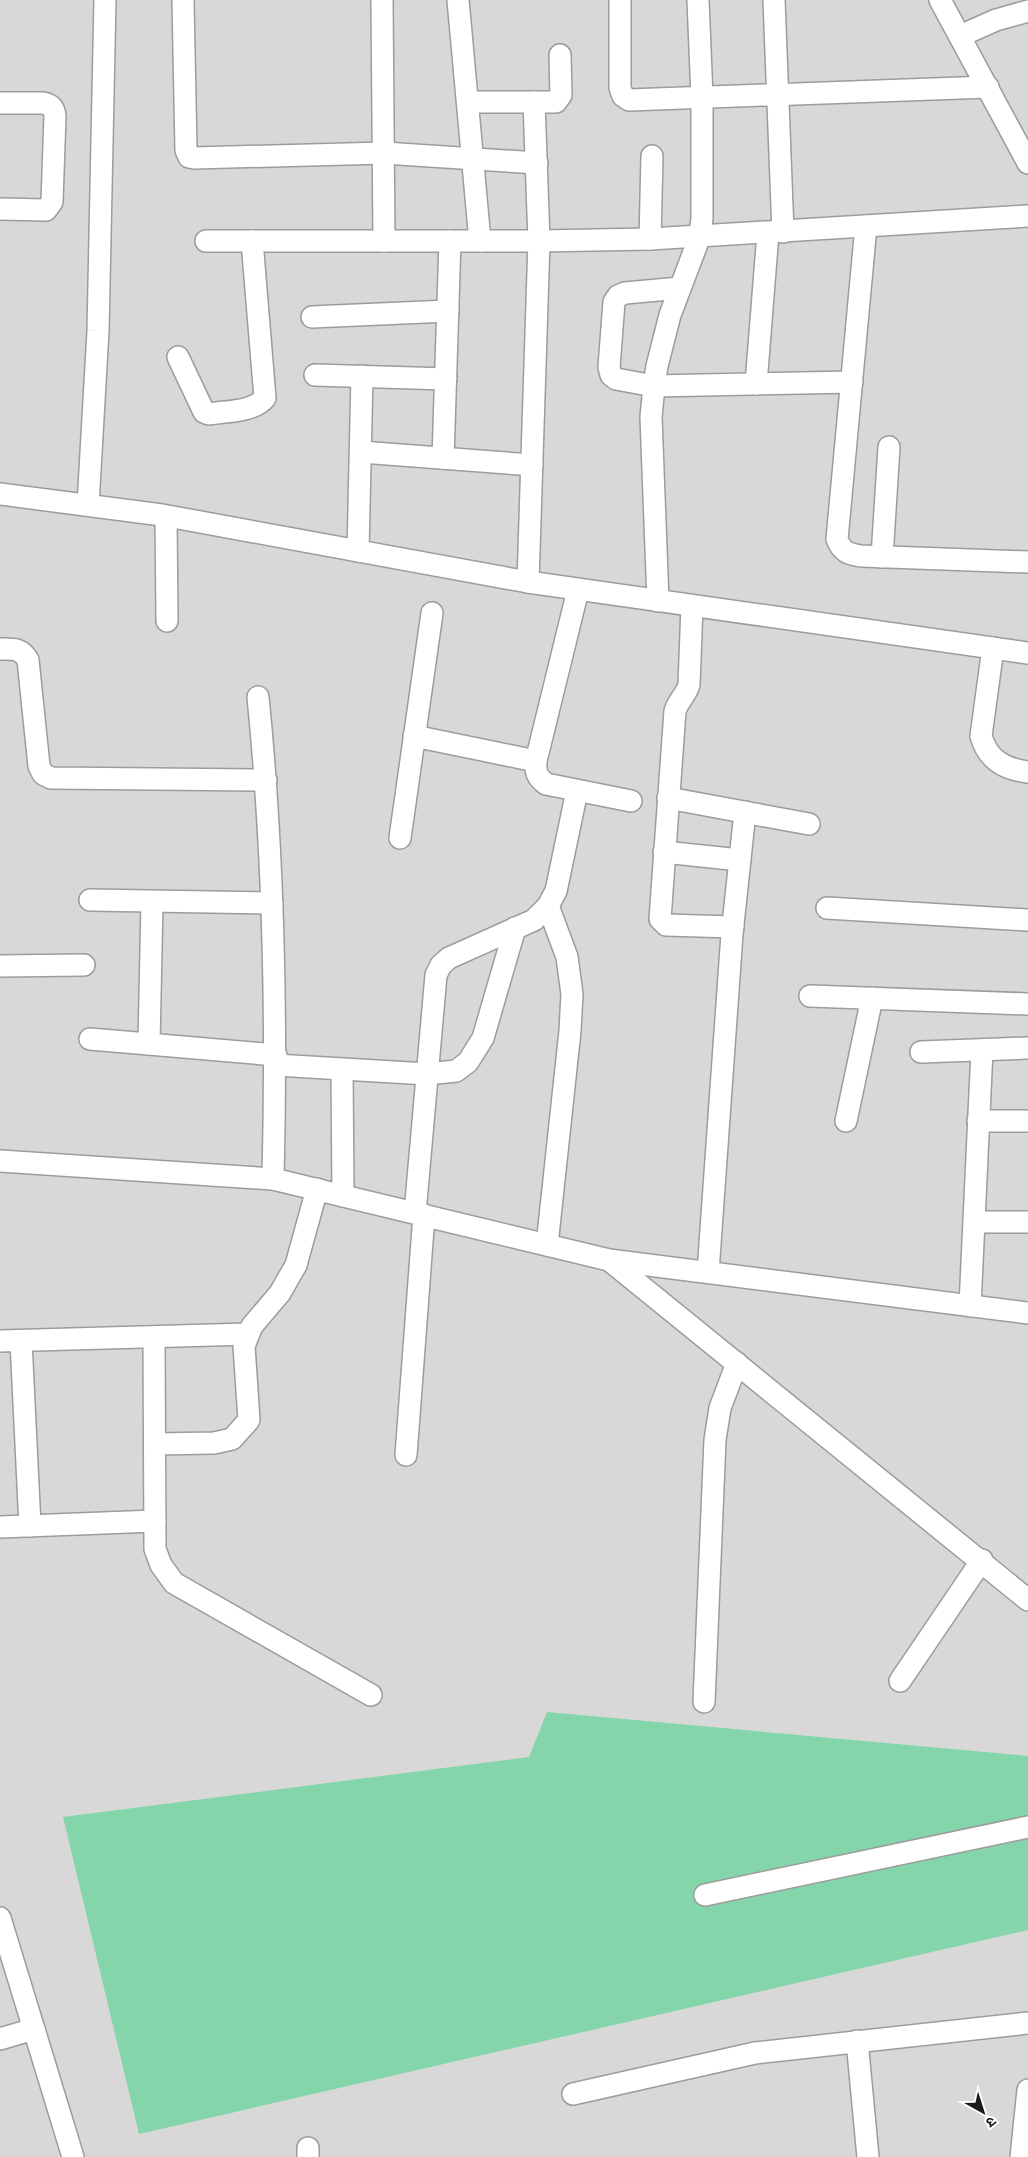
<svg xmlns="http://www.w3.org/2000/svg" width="1028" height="2157" font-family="Raleway,'Noto Sans Devanagari',sans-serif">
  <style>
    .residential { fill: #d9d8d8 }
    .pitch { fill: #84d6aa }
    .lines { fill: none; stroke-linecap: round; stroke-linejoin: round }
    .minor-casing { stroke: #9c9c9c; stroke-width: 24 }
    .minor { stroke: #fff; stroke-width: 21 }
  </style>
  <rect width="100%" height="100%" fill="#ece6e1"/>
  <rect class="residential" x="0" y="0" width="1028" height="2157"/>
  <polygon class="pitch" points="547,1712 1028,1756 1028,1930 139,2134 63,1817 529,1757"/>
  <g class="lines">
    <g class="minor-casing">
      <g id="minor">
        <polyline points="183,0 186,150 189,157 194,158 384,153 537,163"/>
        <polyline points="382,0 384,241"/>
        <polyline points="458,0 480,241"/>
        <polyline points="620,0 620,88 623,96 629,100 988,87"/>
        <polyline points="774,0 783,232"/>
        <polyline points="940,0 1028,163"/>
        <polyline points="960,36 996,20 1028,11"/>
        <polyline points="468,102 556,102 561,95 560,55"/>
        <path d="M0,103H43C51,105 54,107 55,116L52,202L46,210L0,209"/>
        <path d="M866,226L837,539C842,552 848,554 861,556L1028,562"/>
        <polyline points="650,239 652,156"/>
        <polyline points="206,241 539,241 650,239 1028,216"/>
        <polyline points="680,288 625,293 618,296 614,302 609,367 611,375 616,379 654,386 852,382"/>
        <polyline points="312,317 448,311"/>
        <path d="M178,357L204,412L209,414C226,411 254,412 265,398L252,241"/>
        <polyline points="315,375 446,379"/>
        <polyline points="756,384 768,233"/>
        <polyline points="361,452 532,465"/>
        <polyline points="443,458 450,241"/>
        <polyline points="0,494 162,515 528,582 1028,653"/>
        <polyline points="88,505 98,331 105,0"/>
        <polyline points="166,516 167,621"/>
        <polyline points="358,551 362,376"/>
        <polyline points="882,557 889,447"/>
        <polyline points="528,582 539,241 534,102"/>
        <path d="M578,590L536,761C535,772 537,777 546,784L631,801"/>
        <polyline points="658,601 651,417 654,386 657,366 670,315 700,236 702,218 702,97 698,0"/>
        <path d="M692,606L689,685C686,695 678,701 675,711L660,919L666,925L733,927"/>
        <path d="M993,648L981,736C988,760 1004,769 1028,772"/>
        <path d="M0,649C14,649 21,648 28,660L39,766L43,774L51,778L266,780"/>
        <path d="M258,697C274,857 277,1018 273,1179"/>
        <polyline points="414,736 536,761"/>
        <polyline points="668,798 809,824"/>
        <polyline points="400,838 432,613"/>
        <polyline points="664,852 740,860"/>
        <polyline points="90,900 272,903"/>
        <polyline points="827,908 1028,920"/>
        <polyline points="0,966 84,965"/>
        <polyline points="810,996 1028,1004"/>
        <polyline points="90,1039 276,1055"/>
        <polyline points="149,1044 152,902"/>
        <polyline points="921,1052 1028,1048"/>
        <polyline points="276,1065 427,1074 456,1071 468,1062 483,1038 515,928"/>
        <polyline points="342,1069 343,1196"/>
        <polyline points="846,1121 872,998"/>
        <polyline points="978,1121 1028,1121"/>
        <polyline points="0,1161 273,1179 609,1260 1028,1313"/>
        <polyline points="415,1213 436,975 441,965 449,958 534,920 548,906 556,891 577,791"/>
        <polyline points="974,1222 1028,1222"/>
        <polyline points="547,1245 570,1031 572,994 567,957 548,906"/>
        <polyline points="609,1260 1028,1600"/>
        <polyline points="708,1272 732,934 745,812"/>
        <polyline points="970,1306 982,1050"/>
        <polyline points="154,1337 155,1549 161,1565 174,1583 371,1695"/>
        <polyline points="0,1341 248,1334"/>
        <polyline points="21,1341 30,1526"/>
        <polyline points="155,1444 214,1443 232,1439 249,1420 244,1346 252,1326 280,1293 296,1265 317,1189"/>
        <polyline points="406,1455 424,1215"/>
        <polyline points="0,1527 155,1521"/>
        <polyline points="900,1681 982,1560"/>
        <polyline points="704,1702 715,1440 720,1408 737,1363"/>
        <polyline points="705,1895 1028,1827"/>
        <polyline points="0,1918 73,2157"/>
        <polyline points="0,2039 34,2029"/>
        <polyline points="857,2041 868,2157"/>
        <polyline points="573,2094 755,2053 1028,2023"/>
        <polyline points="308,2148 308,2157"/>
        <polyline points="1021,2157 1028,2090"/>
      </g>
    </g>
    <use href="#minor" class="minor"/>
  </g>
  <g transform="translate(983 2112) rotate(141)" stroke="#ffffff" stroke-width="4" paint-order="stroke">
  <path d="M0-4L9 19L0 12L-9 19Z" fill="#1b1b1b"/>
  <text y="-8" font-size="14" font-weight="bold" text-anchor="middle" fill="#1b1b1b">उ</text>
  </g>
</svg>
